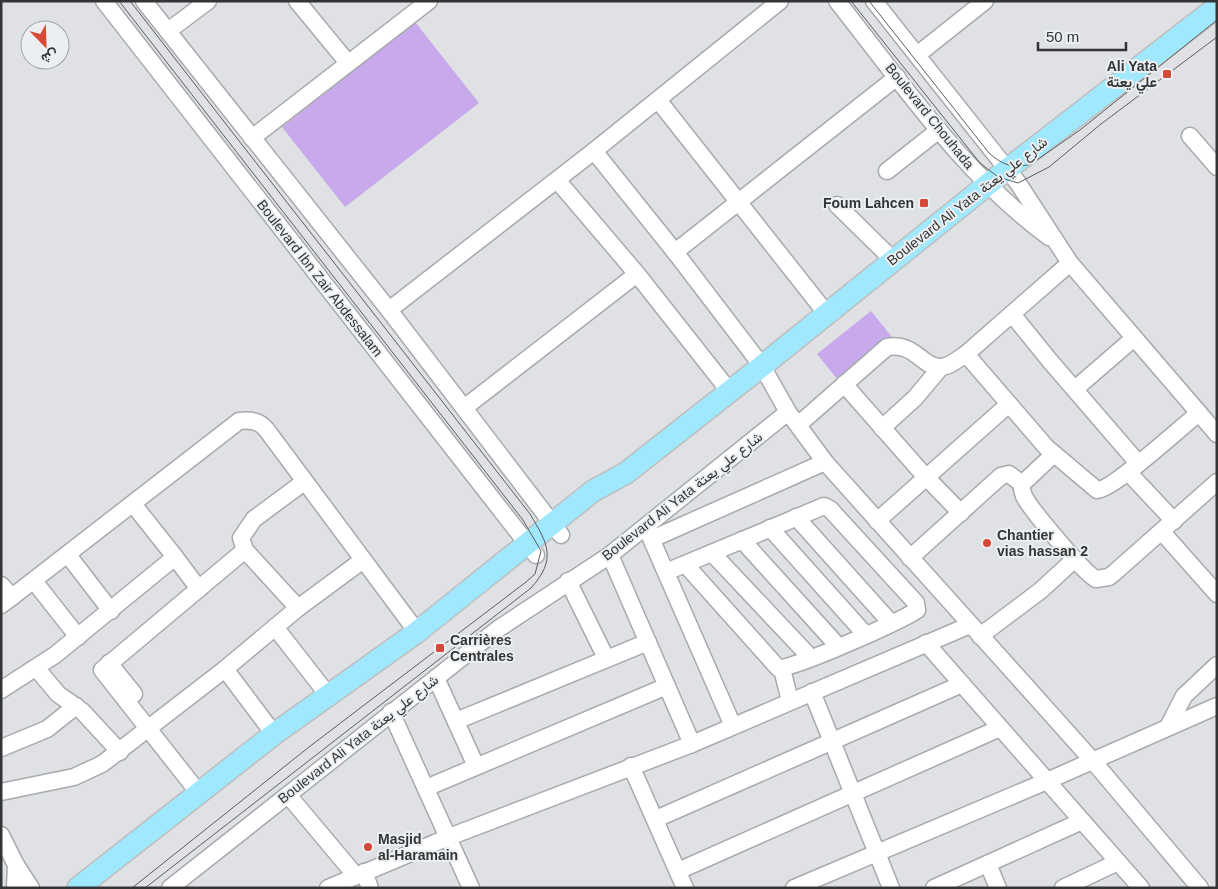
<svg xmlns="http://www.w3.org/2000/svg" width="1218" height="889" font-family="Helvetica,Vazirmatn,sans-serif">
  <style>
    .green { fill: #c8a9ec }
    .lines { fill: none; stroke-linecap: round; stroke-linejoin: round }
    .minor-casing { stroke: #a7aaad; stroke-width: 19 }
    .major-casing { stroke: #bebebe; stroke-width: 24 }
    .minor { stroke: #fff; stroke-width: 16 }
    .major { stroke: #a0e8fd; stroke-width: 21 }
    .tram { stroke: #5c5d5f; stroke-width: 1 }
    .poi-dot { fill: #d64939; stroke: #eceff1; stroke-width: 2 }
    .labels { text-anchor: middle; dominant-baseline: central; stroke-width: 4; stroke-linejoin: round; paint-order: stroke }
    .poi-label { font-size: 14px; font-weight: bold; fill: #333435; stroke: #eceff1; text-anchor: start }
    .street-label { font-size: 14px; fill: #333435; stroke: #eceff1 }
  </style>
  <rect width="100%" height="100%" fill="#dfe1e4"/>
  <g class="green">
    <polygon points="415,22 479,103 345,207 282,127"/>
    <polygon points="871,311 892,337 838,380 817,354"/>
  </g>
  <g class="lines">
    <g class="minor-casing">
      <g id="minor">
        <polyline points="104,1 536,555"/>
        <polyline points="144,1 389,310 561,535"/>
        <polyline points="297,1 348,63"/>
        <path d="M837,1C902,83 963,174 1049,237"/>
        <polyline points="874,1 1018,183 1070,263 1217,434"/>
        <polyline points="168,31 208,1"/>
        <polyline points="917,55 985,1"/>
        <polyline points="658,100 826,313"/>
        <polyline points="1190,136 1217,167"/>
        <polyline points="252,138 429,1"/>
        <polyline points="594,151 675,252 762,366 788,412 825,462 1093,761 1200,888"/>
        <polyline points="887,171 939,130"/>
        <polyline points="557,180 637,274 730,392"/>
        <polyline points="837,205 893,260"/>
        <polyline points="675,252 897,77"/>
        <polyline points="389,310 594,151 780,1"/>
        <polyline points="1012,314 1050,361 1138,463"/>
        <path d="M966,354L1046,447L1097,490C1113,490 1182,426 1199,413"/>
        <polyline points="844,384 923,474 961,513"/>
        <polyline points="1075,389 1134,338"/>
        <polyline points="464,408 637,274"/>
        <path d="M798,425L887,347C916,342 921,368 942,367C951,366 959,358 966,354L1070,263"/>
        <polyline points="882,428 915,398 941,367"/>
        <path d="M1054,454L1022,484C1021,488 1022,491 1024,496C1030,509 1084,573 1096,579L1109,577L1114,573L1217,482"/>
        <polyline points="1128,472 1174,521"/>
        <polyline points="796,517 891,623"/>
        <polyline points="877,521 1009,404"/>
        <polyline points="646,527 733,726"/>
        <polyline points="770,528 865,634"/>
        <polyline points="1162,532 1217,594"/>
        <polyline points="652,539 825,462"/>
        <polyline points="742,540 838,646"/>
        <polyline points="712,553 811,658"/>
        <polyline points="68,555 111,611"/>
        <polyline points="610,555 692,744"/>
        <polyline points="175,557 199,589"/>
        <polyline points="910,558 1001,476 1009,474 1022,484"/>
        <path d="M666,572L824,506L830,509L916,603L917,610C903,620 792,670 778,668L685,564"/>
        <polyline points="34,581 78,637"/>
        <polyline points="568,581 606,658"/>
        <polyline points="1,585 12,597 1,605"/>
        <path d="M12,597L239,421C250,420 258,420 266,429L417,632"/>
        <polyline points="298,608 245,550 241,538 254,519 304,482"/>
        <polyline points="275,627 328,695"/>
        <polyline points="980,636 1040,591 1075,559"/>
        <polyline points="926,643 1141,888"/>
        <polyline points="109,663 134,694"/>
        <polyline points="37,669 58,694 82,711 120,752"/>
        <polyline points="225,669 274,734"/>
        <polyline points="782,669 790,701"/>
        <polyline points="436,678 476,766"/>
        <polyline points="1,690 55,655 175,557 133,504"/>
        <polyline points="812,692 891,888"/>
        <polyline points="391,712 471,888"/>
        <polyline points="456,721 648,642"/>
        <polyline points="1168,727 1184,696 1217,665"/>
        <polyline points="1,748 47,729 76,706"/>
        <polyline points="631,766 685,888"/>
        <polyline points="426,788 667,686"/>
        <polyline points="1,792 74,777 102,764 225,669 298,608 363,560"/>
        <polyline points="198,792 102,670 245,550"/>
        <polyline points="288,795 356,876"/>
        <polyline points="656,819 962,684"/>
        <polyline points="1,835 16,865 31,888"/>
        <polyline points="988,864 998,888"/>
        <polyline points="678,871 1000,728"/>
        <polyline points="364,872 370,888"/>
        <polyline points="15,888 16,865"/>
        <polyline points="170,888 498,629 610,555 788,412"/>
        <polyline points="328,888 449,837 692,744 970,625"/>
        <polyline points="794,888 1047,781 1217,706"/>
        <polyline points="934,888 1082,821"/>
        <polyline points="1063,888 1118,862"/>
      </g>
    </g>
    <g class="major-casing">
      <polyline id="major" points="78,888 274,734 417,632 593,491 626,473 762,366 987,185 1217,7"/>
    </g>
    <use href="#minor" class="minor"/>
    <use href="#major" class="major"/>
    <g class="tram">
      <polyline points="119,1 523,520 541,551 535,574 526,582 309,747 132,888"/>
      <path d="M130,1L530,514C548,544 557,559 531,588L145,888"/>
      <polyline points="851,1 980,163 998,177 1018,183 1049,167 1101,124 1217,37"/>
      <path d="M869,1L989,153C1002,165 1014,169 1031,164L1080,130L1217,20"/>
    </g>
  </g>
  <g class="poi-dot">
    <rect x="1162" y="69" width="10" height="10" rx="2.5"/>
    <rect x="919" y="198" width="10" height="10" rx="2.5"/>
    <circle cx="987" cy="543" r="5"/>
    <rect x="435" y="643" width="10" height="10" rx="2.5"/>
    <circle cx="368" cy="847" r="5"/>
  </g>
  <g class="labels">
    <g class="poi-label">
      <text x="1157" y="66" text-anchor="end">Ali Yata<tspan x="1157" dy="16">علي يعتة</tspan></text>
      <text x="914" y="203" text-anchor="end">Foum Lahcen</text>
      <text x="997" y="535">Chantier<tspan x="997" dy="16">vias hassan 2</tspan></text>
      <text x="450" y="640">Carrières<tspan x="450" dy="16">Centrales</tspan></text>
      <text x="378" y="839">Masjid<tspan x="378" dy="16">al-Haramain</tspan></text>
    </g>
    <g class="street-label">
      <text transform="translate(930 116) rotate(51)">Boulevard Chouhada</text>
      <text transform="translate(967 201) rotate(-38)">Boulevard Ali Yata شارع علي يعتة</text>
      <text transform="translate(320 278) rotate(52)">Boulevard Ibn Zair Abdessalam</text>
      <text transform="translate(682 496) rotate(-38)">Boulevard Ali Yata شارع علي يعتة</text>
      <text transform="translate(358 739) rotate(-38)">Boulevard Ali Yata شارع علي يعتة</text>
    </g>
  </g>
  <rect width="1218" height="889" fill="none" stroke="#333435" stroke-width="5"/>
  <g transform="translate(45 45) rotate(157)"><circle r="24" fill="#eceff1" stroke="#a2a4a6"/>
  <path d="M0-4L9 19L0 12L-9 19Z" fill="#d64939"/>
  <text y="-8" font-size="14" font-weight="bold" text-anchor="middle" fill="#333435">ش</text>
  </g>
  <path d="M1038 42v8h88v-8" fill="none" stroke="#333435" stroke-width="2.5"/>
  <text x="1046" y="42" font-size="15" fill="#333435" stroke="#eceff1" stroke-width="4" paint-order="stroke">50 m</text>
</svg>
